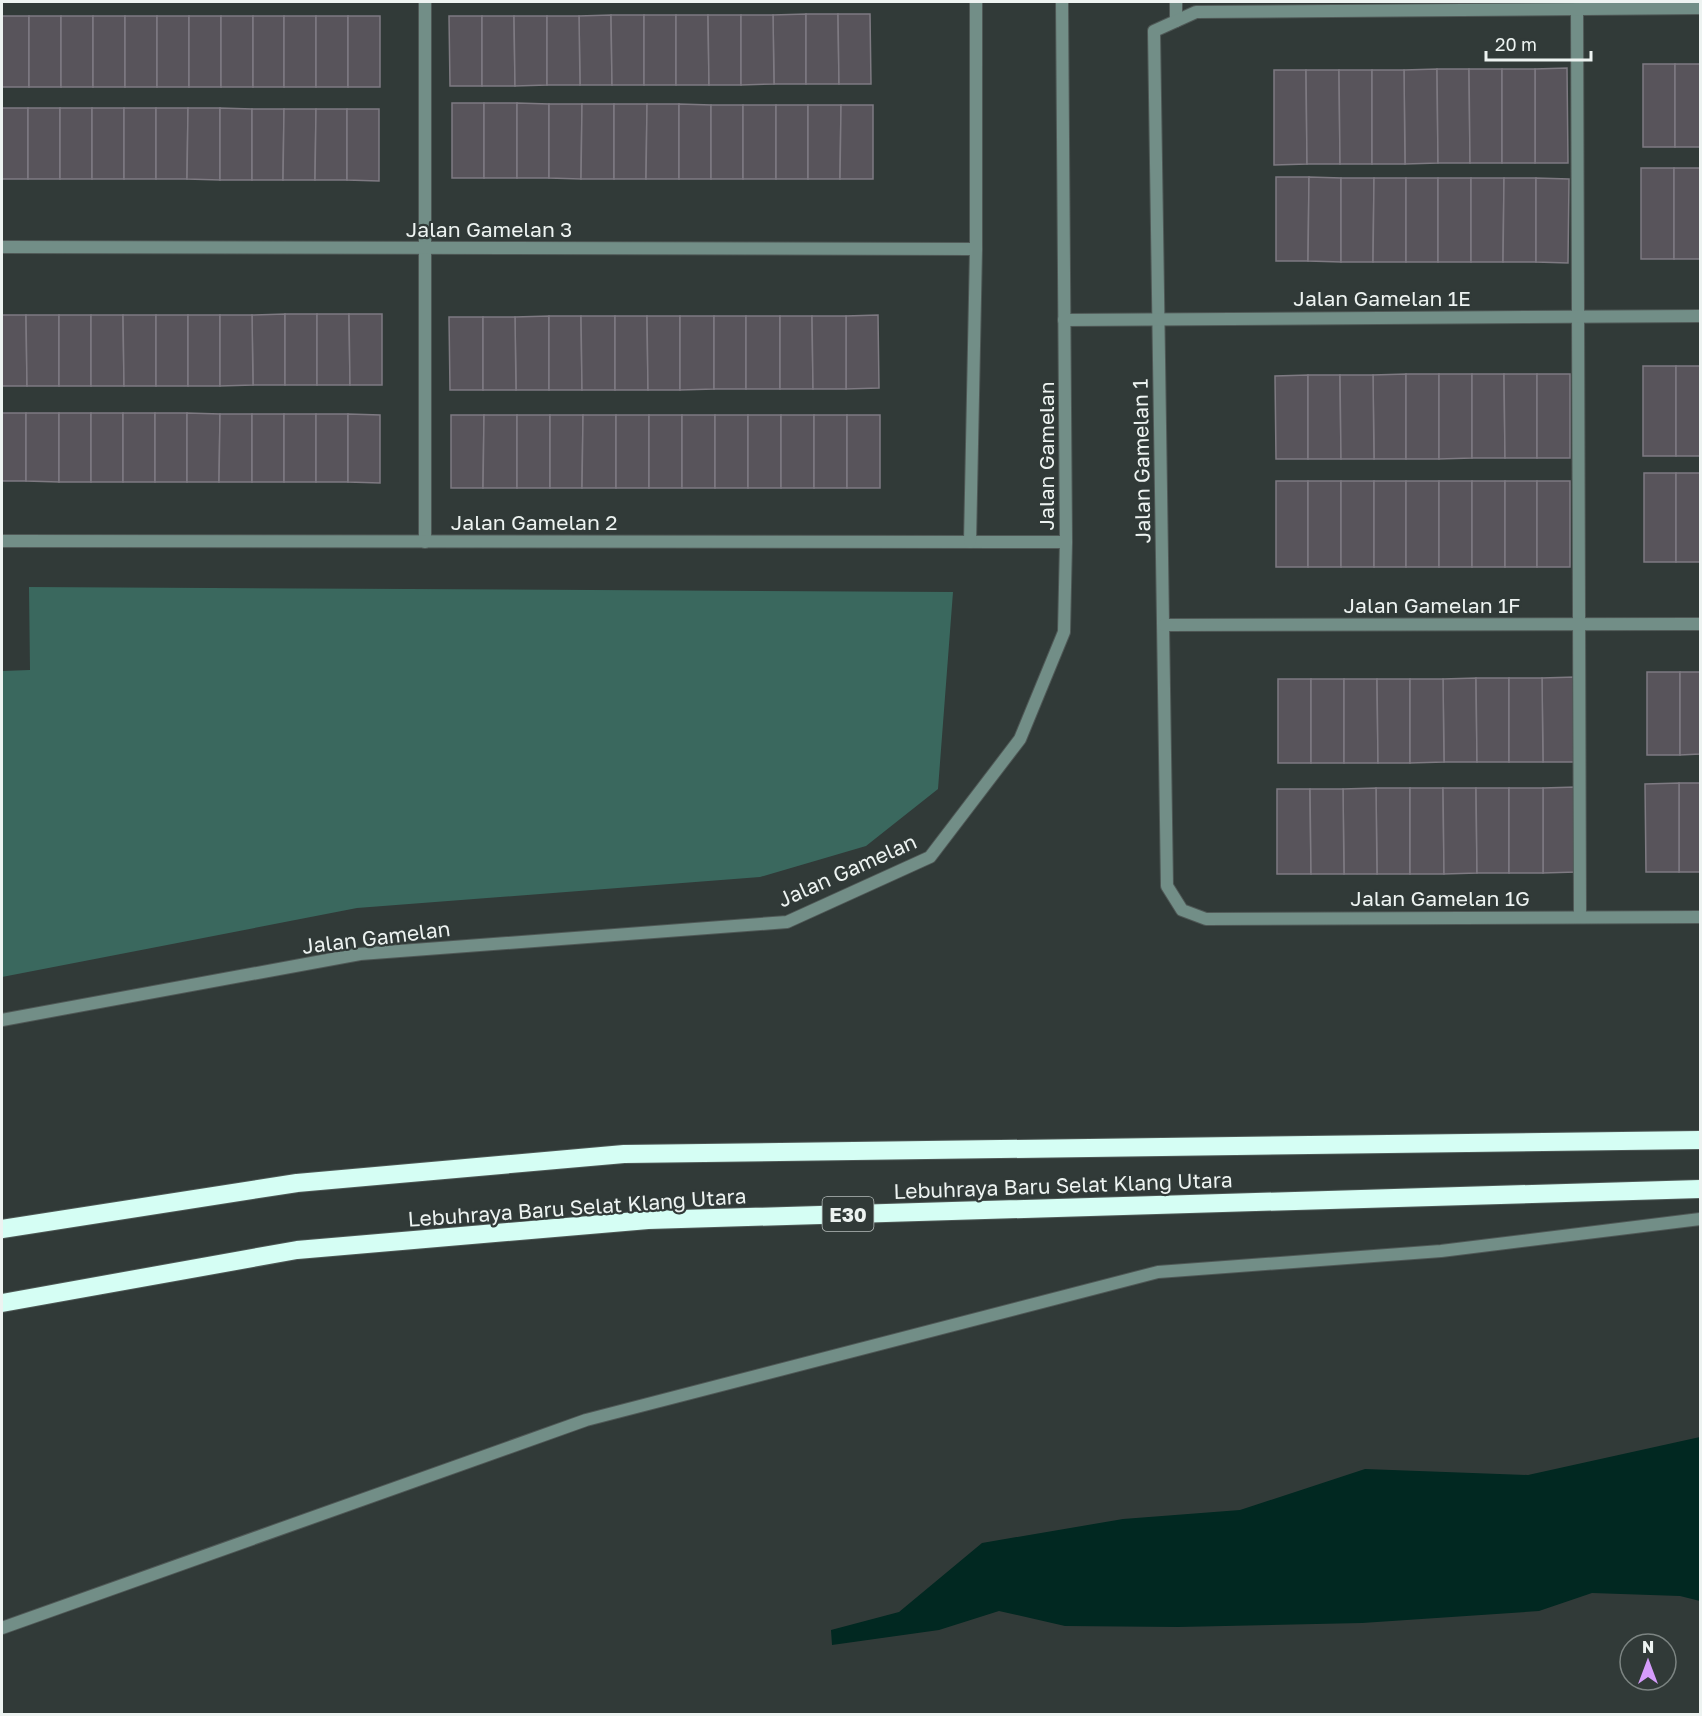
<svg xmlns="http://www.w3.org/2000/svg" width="1702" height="1716" font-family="'Golos Text',sans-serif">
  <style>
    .green { fill: #3a685e }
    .water { fill: #012821 }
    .building { fill: #58545b; stroke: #7e7a82; stroke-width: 1.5 }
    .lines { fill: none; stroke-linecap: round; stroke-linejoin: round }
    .lane-casing { stroke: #4f5856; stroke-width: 14 }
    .street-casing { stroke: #4f5856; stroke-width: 14 }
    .highway-casing { stroke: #4f5856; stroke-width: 20 }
    .lane { stroke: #728e87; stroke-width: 12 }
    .street { stroke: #728e87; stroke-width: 12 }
    .highway { stroke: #d5fef4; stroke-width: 18 }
    .labels { text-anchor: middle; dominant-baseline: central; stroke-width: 4.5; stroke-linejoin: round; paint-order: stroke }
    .shield { fill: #313a38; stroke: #b5bcba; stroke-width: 1.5 }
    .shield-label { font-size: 20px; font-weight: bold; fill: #edf3f1 }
    .street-label { font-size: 21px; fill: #edf3f1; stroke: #313a38 }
  </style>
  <rect width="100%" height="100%" fill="#313a38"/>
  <polygon class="green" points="29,587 953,592 938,789 866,846 760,877 357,908 2,977 2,671 30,670"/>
  <polygon class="water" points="1700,1437 1700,1601 1680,1596 1592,1593 1539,1611 1362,1623 1178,1627 1065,1626 999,1611 939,1630 832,1645 831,1630 899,1612 982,1543 1123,1519 1240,1510 1365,1469 1528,1475"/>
  <g class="building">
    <polygon points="806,14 806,84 774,84 773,15"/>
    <polygon points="806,14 838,14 839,84 806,84"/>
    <polygon points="838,14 870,14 871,84 839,84"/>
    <polygon points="611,15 612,85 580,85 579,16"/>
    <polygon points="611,15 644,15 644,85 612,85"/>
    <rect x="644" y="15" width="32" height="70"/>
    <polygon points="676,15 708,15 709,85 676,85"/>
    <polygon points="708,15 741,15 741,85 709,85"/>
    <polygon points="741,15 773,15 774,84 741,85"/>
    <rect x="2" y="16" width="27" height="71"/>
    <rect x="29" y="16" width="32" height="71"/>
    <rect x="61" y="16" width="32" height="71"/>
    <rect x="93" y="16" width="32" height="71"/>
    <rect x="125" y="16" width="32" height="71"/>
    <rect x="157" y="16" width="32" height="71"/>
    <rect x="189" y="16" width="32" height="71"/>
    <rect x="221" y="16" width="32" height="71"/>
    <rect x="253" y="16" width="31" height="71"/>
    <rect x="284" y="16" width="32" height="71"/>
    <rect x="316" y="16" width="32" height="71"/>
    <rect x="348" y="16" width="32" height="71"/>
    <polygon points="449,16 482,16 482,86 450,86"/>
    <polygon points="482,16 514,16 515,86 482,86"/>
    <polygon points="514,16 547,16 547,85 515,86"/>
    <polygon points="547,16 579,16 580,85 547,85"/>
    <rect x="1643" y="64" width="32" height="83"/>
    <rect x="1675" y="64" width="25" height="83"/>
    <polygon points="1567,68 1568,163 1535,163 1535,69"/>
    <polygon points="1437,69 1438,163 1405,164 1404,70"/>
    <polygon points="1437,69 1469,69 1470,163 1438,163"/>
    <polygon points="1469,69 1502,69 1502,163 1470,163"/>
    <rect x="1502" y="69" width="33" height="94"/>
    <polygon points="1274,70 1306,70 1307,164 1274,165"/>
    <polygon points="1306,70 1339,70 1340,164 1307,164"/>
    <polygon points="1339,70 1372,70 1372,164 1340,164"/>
    <polygon points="1372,70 1404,70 1405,164 1372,164"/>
    <rect x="452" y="103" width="32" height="75"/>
    <rect x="484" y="103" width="33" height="75"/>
    <polygon points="517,103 549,104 549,178 517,178"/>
    <polygon points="549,104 582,104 581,179 549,178"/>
    <polygon points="582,104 614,104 614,179 581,179"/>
    <polygon points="614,104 647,104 646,179 614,179"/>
    <polygon points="647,104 679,104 679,179 646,179"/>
    <polygon points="679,104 711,105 711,179 679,179"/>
    <rect x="711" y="105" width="32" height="74"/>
    <rect x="743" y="105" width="33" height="74"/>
    <rect x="776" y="105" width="32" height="74"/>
    <polygon points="808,105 841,105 840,179 808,179"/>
    <polygon points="841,105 873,105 873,179 840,179"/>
    <rect x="2" y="108" width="26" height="71"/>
    <rect x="28" y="108" width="32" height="71"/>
    <rect x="60" y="108" width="32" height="71"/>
    <rect x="92" y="108" width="32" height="71"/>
    <rect x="124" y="108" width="32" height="71"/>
    <polygon points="156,108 188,108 187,179 156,179"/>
    <polygon points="188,108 220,108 220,180 187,179"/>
    <polygon points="220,108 252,109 252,180 220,180"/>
    <polygon points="252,109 284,109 283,180 252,180"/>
    <polygon points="284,109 316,109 315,180 283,180"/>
    <polygon points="316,109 347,109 347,180 315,180"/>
    <polygon points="347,109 379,109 379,181 347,180"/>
    <rect x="1641" y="168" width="33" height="91"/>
    <rect x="1674" y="168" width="26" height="91"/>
    <polygon points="1276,177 1309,177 1308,261 1276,261"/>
    <polygon points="1309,177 1341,178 1341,262 1308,261"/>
    <polygon points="1341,178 1374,178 1373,262 1341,262"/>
    <polygon points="1374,178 1406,178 1406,262 1373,262"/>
    <rect x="1406" y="178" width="32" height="84"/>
    <rect x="1438" y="178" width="33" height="84"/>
    <polygon points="1471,178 1504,178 1503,262 1471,262"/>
    <polygon points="1504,178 1536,178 1536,262 1503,262"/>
    <polygon points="1536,178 1569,179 1568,263 1536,262"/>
    <polygon points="285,314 285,385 253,385 252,315"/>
    <rect x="285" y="314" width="32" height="71"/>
    <polygon points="317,314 349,314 350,385 317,385"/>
    <polygon points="349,314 382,314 382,385 350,385"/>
    <polygon points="2,315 26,315 27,386 2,386"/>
    <polygon points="26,315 59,315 59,386 27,386"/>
    <rect x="59" y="315" width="32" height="71"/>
    <polygon points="91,315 123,315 124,386 91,386"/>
    <polygon points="123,315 156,315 156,386 124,386"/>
    <rect x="156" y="315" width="32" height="71"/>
    <rect x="188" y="315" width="32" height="71"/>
    <polygon points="220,315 252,315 253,385 220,386"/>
    <polygon points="878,315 879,388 846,389 846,316"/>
    <polygon points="549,316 549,390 516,390 515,317"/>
    <polygon points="549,316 581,316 582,390 549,390"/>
    <polygon points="581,316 615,316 615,390 582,390"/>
    <polygon points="615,316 647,316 648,390 615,390"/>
    <polygon points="647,316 680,316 680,390 648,390"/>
    <polygon points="680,316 714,316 714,389 680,390"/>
    <rect x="714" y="316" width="32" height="73"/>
    <rect x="746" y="316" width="34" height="73"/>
    <polygon points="780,316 812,316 813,389 780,389"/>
    <polygon points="812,316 846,316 846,389 813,389"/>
    <polygon points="449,317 483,317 483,390 450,390"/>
    <polygon points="483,317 515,317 516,390 483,390"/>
    <rect x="1643" y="366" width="33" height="90"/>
    <rect x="1676" y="366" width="24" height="90"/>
    <polygon points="1406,374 1406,459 1374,459 1373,375"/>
    <rect x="1406" y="374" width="33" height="85"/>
    <polygon points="1439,374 1472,374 1472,458 1439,459"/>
    <polygon points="1472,374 1504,374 1505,458 1472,458"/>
    <polygon points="1504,374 1537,374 1537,458 1505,458"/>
    <rect x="1537" y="374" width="33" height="84"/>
    <polygon points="1308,375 1308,459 1276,459 1275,376"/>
    <polygon points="1308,375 1340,375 1341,459 1308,459"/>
    <polygon points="1340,375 1373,375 1374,459 1341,459"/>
    <rect x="2" y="413" width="24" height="68"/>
    <polygon points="26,413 59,413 59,482 26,481"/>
    <rect x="59" y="413" width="32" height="69"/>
    <rect x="91" y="413" width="32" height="69"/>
    <rect x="123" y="413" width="32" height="69"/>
    <rect x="155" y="413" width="32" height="69"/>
    <polygon points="187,413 220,414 219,482 187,482"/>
    <polygon points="220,414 252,414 252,482 219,482"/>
    <rect x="252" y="414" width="32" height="68"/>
    <rect x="284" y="414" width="32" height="68"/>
    <rect x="316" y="414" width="32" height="68"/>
    <polygon points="348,414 380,415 380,483 348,482"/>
    <polygon points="451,415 484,415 483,488 451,488"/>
    <polygon points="484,415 517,415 517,488 483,488"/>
    <rect x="517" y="415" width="33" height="73"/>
    <polygon points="550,415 583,415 582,488 550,488"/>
    <polygon points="583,415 616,415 616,488 582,488"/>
    <rect x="616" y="415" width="33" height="73"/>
    <rect x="649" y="415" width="33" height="73"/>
    <rect x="682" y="415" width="33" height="73"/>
    <rect x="715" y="415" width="33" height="73"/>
    <rect x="748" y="415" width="33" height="73"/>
    <rect x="781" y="415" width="33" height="73"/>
    <rect x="814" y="415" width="33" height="73"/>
    <rect x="847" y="415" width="33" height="73"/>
    <rect x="1644" y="473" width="32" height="89"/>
    <rect x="1676" y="473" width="24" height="89"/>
    <rect x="1276" y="481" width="32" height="86"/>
    <rect x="1308" y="481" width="33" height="86"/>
    <rect x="1341" y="481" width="33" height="86"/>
    <rect x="1374" y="481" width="32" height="86"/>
    <rect x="1406" y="481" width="33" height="86"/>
    <rect x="1439" y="481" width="33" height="86"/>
    <rect x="1472" y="481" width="33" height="86"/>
    <rect x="1505" y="481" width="32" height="86"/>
    <rect x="1537" y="481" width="33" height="86"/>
    <rect x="1647" y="672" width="33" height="83"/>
    <polygon points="1680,672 1700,672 1700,754 1680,755"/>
    <polygon points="1575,677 1576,762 1543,762 1542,678"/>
    <polygon points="1476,678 1477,762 1444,762 1443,679"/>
    <polygon points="1476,678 1509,678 1509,762 1477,762"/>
    <polygon points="1509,678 1542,678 1543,762 1509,762"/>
    <rect x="1278" y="679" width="33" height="84"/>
    <rect x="1311" y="679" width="33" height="84"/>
    <polygon points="1344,679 1377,679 1378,763 1344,763"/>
    <polygon points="1377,679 1410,679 1410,763 1378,763"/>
    <polygon points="1410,679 1443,679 1444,762 1410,763"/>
    <rect x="1679" y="783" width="21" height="89"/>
    <polygon points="1679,783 1679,872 1646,872 1645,784"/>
    <polygon points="1576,787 1576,872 1543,873 1543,788"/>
    <polygon points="1376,788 1410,788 1410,874 1377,874"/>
    <polygon points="1376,788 1377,874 1344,874 1343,789"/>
    <polygon points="1410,788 1443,788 1444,874 1410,874"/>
    <polygon points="1443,788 1476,788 1477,873 1444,874"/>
    <polygon points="1476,788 1509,788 1509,873 1477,873"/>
    <rect x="1509" y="788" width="34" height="85"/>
    <polygon points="1277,789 1310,789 1311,874 1277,874"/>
    <polygon points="1310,789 1343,789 1344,874 1311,874"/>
  </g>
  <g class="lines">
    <g class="lane-casing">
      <g id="lane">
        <polyline points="425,2 425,542"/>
        <polyline points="1176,2 1176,21"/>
        <polyline points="1577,9 1580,917"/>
        <polyline points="2,1628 586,1420 1158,1272 1441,1251 1700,1219"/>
      </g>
    </g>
    <g class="street-casing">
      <g id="street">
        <polyline points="1700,8 1196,12 1154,31 1167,886 1182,910 1206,919 1700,917"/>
        <polyline points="2,247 976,249"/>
        <polyline points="1064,320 1700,316"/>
        <polyline points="2,541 1066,542"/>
        <polyline points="970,542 976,249 976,2"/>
        <polyline points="1164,625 1700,624"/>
        <polyline points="2,1020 360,954 787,922 930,857 1020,739 1064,632 1066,542 1062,2"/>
      </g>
    </g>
    <g class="highway-casing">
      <g id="highway">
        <polyline points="2,1229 297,1183 624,1154 1700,1140"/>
        <polyline points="2,1303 297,1250 648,1220 1700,1189"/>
      </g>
    </g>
    <use href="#lane" class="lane"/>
    <use href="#street" class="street"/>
    <use href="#highway" class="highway"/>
  </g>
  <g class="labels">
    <rect class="shield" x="822.5" y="1197" width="51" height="34" rx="4.5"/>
    <g class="shield-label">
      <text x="848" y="1214">E30</text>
    </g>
    <g class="street-label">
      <text x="489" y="229">Jalan Gamelan 3</text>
      <text x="1382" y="298">Jalan Gamelan 1E</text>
      <text transform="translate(1046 456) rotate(-90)">Jalan Gamelan</text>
      <text transform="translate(1141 461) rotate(-91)">Jalan Gamelan 1</text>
      <text x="534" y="522">Jalan Gamelan 2</text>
      <text x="1432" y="605">Jalan Gamelan 1F</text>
      <text transform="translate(847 870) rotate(-24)">Jalan Gamelan</text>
      <text x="1440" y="898">Jalan Gamelan 1G</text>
      <text transform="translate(376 937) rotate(-7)">Jalan Gamelan</text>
      <text transform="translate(1063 1185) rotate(-2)">Lebuhraya Baru Selat Klang Utara</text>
      <text transform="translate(577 1207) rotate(-4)">Lebuhraya Baru Selat Klang Utara</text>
    </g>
  </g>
  <rect width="1702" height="1716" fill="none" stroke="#edf3f1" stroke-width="6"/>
  <g transform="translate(1648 1662)"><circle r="28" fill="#313a38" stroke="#7c8482" stroke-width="1.5"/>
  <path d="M0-4.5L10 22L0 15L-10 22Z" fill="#d59cfb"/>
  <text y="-9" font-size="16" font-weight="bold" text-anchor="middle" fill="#edf3f1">N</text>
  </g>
  <path d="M1486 51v9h105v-9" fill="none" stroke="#edf3f1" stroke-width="3"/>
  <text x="1495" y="51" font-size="18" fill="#edf3f1" stroke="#313a38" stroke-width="4.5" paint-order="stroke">20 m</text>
</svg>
